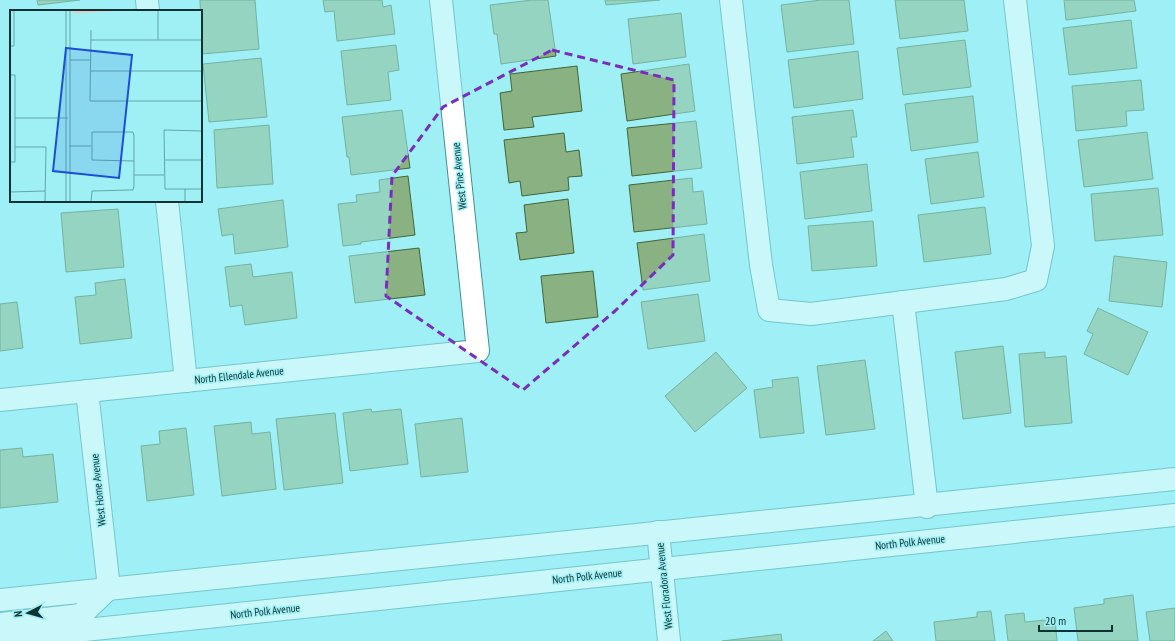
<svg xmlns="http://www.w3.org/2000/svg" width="1175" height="641" font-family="'PT Sans Narrow',sans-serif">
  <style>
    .building { fill: #89b181; stroke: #41663a }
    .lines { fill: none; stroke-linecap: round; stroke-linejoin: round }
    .minor-casing { stroke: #3f9297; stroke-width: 24 }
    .secondary-casing { stroke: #3f9297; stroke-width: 24 }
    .minor { stroke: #fff; stroke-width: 22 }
    .secondary { stroke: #fff; stroke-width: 22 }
    .marked { fill: none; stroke: #7b2cbf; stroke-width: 3; stroke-dasharray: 8 5; stroke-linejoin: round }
    .labels { text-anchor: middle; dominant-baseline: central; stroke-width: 3; stroke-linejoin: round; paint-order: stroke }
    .street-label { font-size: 11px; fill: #0f3234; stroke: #9ef0f5 }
    .inset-road { fill: none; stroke: #65a4a8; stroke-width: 1 }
    .view { fill: #1d4ed8; fill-opacity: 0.15; stroke: #1d4ed8; stroke-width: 2 }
    .inset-edge { fill: none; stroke: #0f3234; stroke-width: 2 }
  </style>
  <rect width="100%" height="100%" fill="#9ef0f5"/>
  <g class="building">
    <polygon points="37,0 80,0 38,5"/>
    <polygon points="200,0 255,0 259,49 202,54"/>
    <polygon points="323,0 382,0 383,7 391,5 395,34 337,41 334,11 325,12"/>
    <polygon points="532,0 548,0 556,56 501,64 497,34 494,34 490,5"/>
    <polygon points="605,0 660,0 606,5"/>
    <polygon points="821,0 849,0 854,44 787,52 781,5"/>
    <polygon points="895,0 964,0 968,31 900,39"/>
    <polygon points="1064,0 1134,0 1136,11 1066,20"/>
    <polygon points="681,13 686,57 633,64 628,19"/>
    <polygon points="1131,20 1137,68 1069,75 1063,28"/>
    <polygon points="965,40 971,87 903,95 897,48"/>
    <polygon points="396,45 399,70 388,72 391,100 347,105 341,51"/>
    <polygon points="858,51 863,99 794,108 788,60"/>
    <polygon points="261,58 267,117 209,122 203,64"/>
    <polygon points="689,64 695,111 627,121 621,74"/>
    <polygon points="577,66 582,111 532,117 534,127 504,130 500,93 512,91 510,74"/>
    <polygon points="1141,80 1144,110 1126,111 1127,126 1076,131 1072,86"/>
    <polygon points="973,96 978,142 911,151 905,104"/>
    <polygon points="402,110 410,168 351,175 349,157 347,157 342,117"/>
    <polygon points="853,110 857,137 851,137 854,157 797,164 792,117"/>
    <polygon points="696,121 702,168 632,176 627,128"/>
    <polygon points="269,125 273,184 217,188 214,130"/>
    <polygon points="1147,132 1153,179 1084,187 1078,140"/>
    <polygon points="564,133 566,152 579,150 582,176 568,177 569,190 522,196 520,181 509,183 504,140"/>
    <polygon points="978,152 984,197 931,204 925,159"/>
    <polygon points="867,164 872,211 805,219 800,172"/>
    <polygon points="408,176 415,235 361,242 361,244 343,246 338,204 357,202 356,195 380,192 379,180"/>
    <polygon points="692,178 693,192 703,191 707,224 634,232 629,185"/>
    <polygon points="1158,188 1163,235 1095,241 1091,194"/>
    <polygon points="568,199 574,253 520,260 516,233 527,232 524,205"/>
    <polygon points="283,200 288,247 235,254 233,234 222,236 218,209"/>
    <polygon points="985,207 991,254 924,262 918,215"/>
    <polygon points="118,209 124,267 66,272 61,213"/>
    <polygon points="873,221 877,266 812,271 808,226"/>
    <polygon points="704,234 710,281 643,290 637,243"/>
    <polygon points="419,248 425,295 355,303 349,256"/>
    <polygon points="1114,256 1167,262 1162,307 1109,301"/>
    <polygon points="251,264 253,277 292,272 297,318 245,325 242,305 230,307 225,267"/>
    <polygon points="593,271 598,317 546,323 541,276"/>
    <polygon points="125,279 132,338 80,344 75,297 96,295 95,283"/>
    <polygon points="698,294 705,341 648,349 641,302"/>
    <polygon points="17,302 23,348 0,351 0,304"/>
    <polygon points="1098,308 1148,332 1128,375 1084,354 1093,334 1087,331"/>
    <polygon points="1003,346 1011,413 963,419 955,352"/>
    <polygon points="716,352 747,388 695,432 665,396"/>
    <polygon points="1045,352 1045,358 1066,356 1072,423 1025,427 1019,354"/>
    <polygon points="865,360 875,429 826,435 817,366"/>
    <polygon points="798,377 804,433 760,438 754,390 773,387 772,380"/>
    <polygon points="371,409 372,412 401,409 408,464 350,471 343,413"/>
    <polygon points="335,413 343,483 284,490 276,419"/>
    <polygon points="462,418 468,472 421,477 415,424"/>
    <polygon points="251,422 252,434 270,432 276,489 222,496 214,426"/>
    <polygon points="186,428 194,495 147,501 141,446 160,444 159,431"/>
    <polygon points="22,448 23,457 53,454 58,502 0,508 0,450"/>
    <polygon points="1133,595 1138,641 1078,641 1074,608 1104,604 1104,599"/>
    <polygon points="1175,608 1175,641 1150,641 1146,612"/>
    <polygon points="991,611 995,641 936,641 934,622 977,617 977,612"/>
    <polygon points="1024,613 1025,622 1055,619 1057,641 1008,641 1005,615"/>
    <polygon points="886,631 893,641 873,641"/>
    <polygon points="781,634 782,641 722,641"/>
  </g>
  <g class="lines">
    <g class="minor-casing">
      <g id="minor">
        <polyline points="147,0 148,11"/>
        <polyline points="731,0 761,265 769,310 811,314 1006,289 1036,280 1043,246 1015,0"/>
        <polyline points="167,201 186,381"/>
        <polyline points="903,302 927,507"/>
        <polyline points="87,391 109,588"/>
        <polyline points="0,400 478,351 441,0"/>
        <polyline points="658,532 669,641"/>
      </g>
    </g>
    <g class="secondary-casing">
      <g id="secondary">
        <path d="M0,600C391,557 784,523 1175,479"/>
        <polyline points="0,624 81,615 109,588"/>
        <polyline points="0,639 1175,515"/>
      </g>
    </g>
    <use href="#minor" class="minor"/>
    <use href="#secondary" class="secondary"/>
  </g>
  <path d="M0 0H1175V641H0ZM552,50L674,80L673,255L615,311L523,390L386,296L392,176L443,107Z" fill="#9ef0f5" fill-opacity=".55" fill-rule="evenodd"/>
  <path class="marked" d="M552,50L674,80L673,255L615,311L523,390L386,296L392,176L443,107Z"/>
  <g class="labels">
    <g class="street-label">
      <text transform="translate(459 176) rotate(-96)">West Pine Avenue</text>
      <text transform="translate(239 375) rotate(-6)">North Ellendale Avenue</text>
      <text transform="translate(98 490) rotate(-96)">West Home Avenue</text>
      <text transform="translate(910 542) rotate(-6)">North Polk Avenue</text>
      <text transform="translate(587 576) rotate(-6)">North Polk Avenue</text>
      <text transform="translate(664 586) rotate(-96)">West Floradora Avenue</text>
      <text transform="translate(265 611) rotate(-6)">North Polk Avenue</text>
    </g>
  </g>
  <g transform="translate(10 10)">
    <rect width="192" height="192" fill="#9ef0f5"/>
    <path d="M62,0H133L64,3Z" fill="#f2c3c1"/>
    <path class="inset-road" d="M56,0V192M60,0V192M148,0V30M81,20L80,91H192M81,30H192M0,36H4V0M60,50H81M81,61H192M0,65H5V152H0M5,108H58M192,121L154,120L155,179H192M59,136H81M5,137H36L35,192M154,150H192M124,165H154M175,179V192M0,182L35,181M81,192L82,181L119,180H123L124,176V126L123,122H82V150L124,151"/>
    <path class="view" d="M56,38L122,45L109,168L43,161Z"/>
    <rect width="192" height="192" class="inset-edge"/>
  </g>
  <g transform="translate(28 613) rotate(264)" stroke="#9ef0f5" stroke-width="3" paint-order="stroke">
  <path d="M0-3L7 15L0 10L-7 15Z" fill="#0f3234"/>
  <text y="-6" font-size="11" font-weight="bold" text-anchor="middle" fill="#0f3234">N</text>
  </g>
  <path d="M1039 625v6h73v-6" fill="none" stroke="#0f3234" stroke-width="2"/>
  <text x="1045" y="625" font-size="12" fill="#0f3234" stroke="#9ef0f5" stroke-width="3" paint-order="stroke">20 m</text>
</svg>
